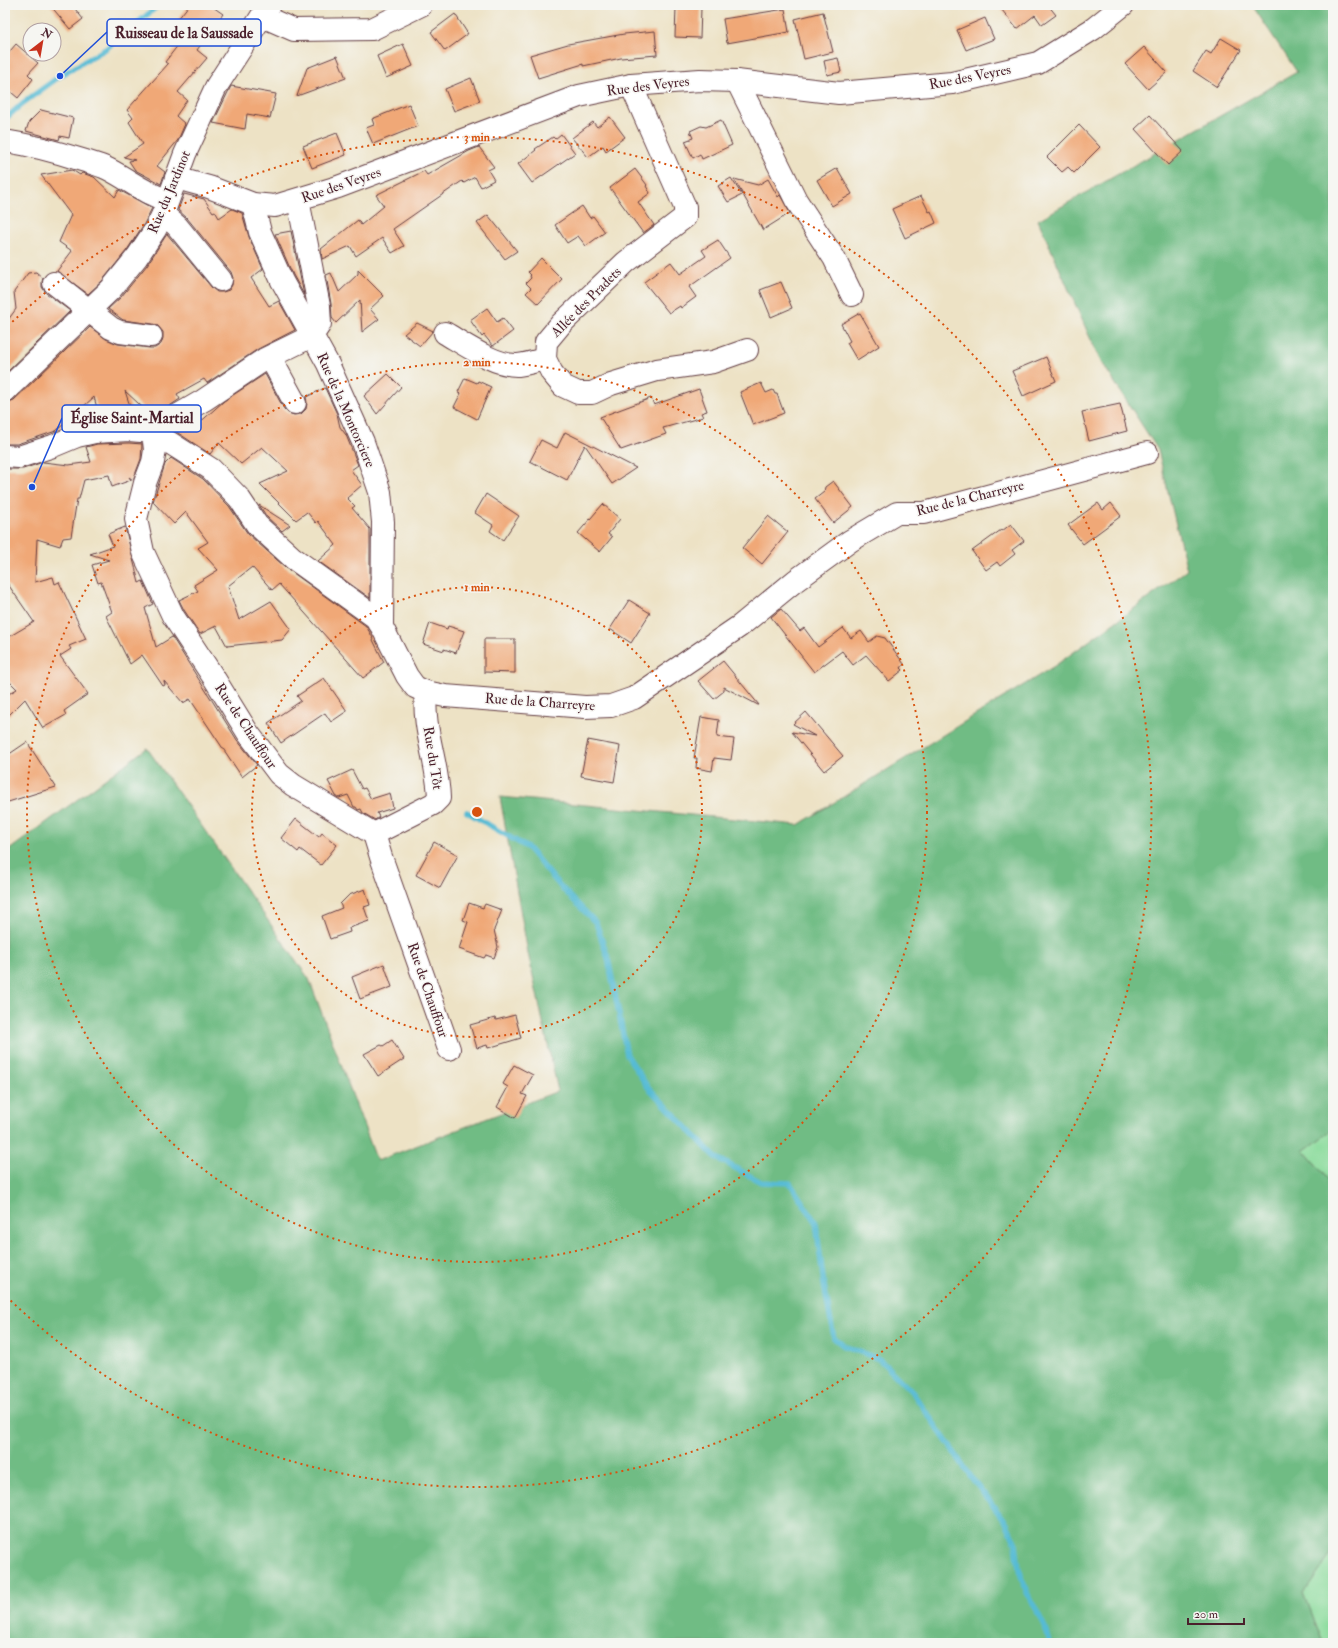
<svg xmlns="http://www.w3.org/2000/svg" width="1338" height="1648" font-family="'IM FELL Double Pica',serif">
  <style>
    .green { fill: #8bdc9c; stroke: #6a7e64 }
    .forest { fill: #70bc84; stroke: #5d6e58 }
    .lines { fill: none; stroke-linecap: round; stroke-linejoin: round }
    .stream { stroke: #56bbd4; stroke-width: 5.5 }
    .building { fill: #f0a877 }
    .minor-casing { stroke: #623c42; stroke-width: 24 }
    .minor { stroke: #fff; stroke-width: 22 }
    .ring { fill: none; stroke: #d8530f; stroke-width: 2; stroke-dasharray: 2 4 }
    .labels { text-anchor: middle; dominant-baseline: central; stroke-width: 3; stroke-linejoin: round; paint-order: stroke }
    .street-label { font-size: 14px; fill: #4a1f2b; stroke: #f6f6f2 }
    .centre { fill: #d8530f; stroke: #f6f6f2; stroke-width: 2 }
    .ring-label { font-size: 12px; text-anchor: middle; font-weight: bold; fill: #d8530f; stroke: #f6f6f2; stroke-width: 3; stroke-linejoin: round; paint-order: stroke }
    .leader { fill: none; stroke: #1d4ed8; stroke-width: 1.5 }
    .callout-dot { fill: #1d4ed8; stroke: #f6f6f2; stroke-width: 1.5 }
    .callout { fill: #f6f6f2; stroke: #1d4ed8; stroke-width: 1.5 }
    .callout-label { font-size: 15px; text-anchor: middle; font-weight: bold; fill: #4a1f2b }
  </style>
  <rect width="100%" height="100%" fill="#f6f6f2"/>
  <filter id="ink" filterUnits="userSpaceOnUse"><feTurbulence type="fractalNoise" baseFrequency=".025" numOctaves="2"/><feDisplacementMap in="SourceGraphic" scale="8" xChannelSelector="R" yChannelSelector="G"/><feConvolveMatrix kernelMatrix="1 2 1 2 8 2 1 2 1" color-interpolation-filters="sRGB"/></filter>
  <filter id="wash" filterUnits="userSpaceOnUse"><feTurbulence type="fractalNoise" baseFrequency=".012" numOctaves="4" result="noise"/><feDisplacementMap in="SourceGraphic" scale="16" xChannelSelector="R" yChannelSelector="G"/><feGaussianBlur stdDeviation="0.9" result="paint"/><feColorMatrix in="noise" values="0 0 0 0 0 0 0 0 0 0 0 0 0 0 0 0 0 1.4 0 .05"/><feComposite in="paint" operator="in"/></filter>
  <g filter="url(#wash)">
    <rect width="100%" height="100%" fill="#ede2c5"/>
    <g class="green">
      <polygon points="1333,1129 1333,1184 1304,1151"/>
      <polygon points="1333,1552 1333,1643 1323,1643 1304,1593"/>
    </g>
    <polygon class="forest" points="1252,5 1333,5 1333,1129 1304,1151 1333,1184 1333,1552 1304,1593 1323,1643 5,1643 5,853 147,748 309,979 377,1161 558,1091 528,953 500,797 798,825 1056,665 1187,570 1158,450 1099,358 1038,220 1297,72"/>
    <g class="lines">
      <g class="stream">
        <polyline points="5,119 23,103 60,76 107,48 159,5"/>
        <polyline points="467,812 528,848 560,886 596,923 608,958 627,1055 647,1086 715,1157 761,1182 790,1183 816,1223 824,1285 834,1338 844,1346 879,1359 913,1393 974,1481 1007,1524 1016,1544 1020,1576 1047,1632 1050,1643"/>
      </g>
    </g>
    <g id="blocks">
      <g class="building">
        <polygon points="50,5 72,5 83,19 70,29"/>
        <polygon points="189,5 210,5 223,14 197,50 207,58 178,92 187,100 176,116 185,124 178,140 157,166 165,172 161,184 135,170 129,161 135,160 124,157 143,144 129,122 133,118 127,110 168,64 165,62 192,27 178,19"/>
        <polygon points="998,5 1048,5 1056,15 1042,25 1035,15 1017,29"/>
        <polygon points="676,7 701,8 700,38 675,37"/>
        <polygon points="785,9 789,32 727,43 723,19"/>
        <polygon points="823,12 833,52 804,59 795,19"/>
        <polygon points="455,14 468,34 445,51 431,32"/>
        <polygon points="985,18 994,39 966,50 957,30"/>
        <polygon points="655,31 657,55 621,58 583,66 583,64 538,78 530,55 568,44 624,34"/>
        <polygon points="1221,38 1241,50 1217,87 1193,71 1206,51 1211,54"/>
        <polygon points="16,44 38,63 28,74 33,79 18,98 5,87 5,57"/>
        <polygon points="403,44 413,66 386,78 377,56"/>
        <polygon points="1144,47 1167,72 1148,89 1125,64"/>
        <polygon points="337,56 346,78 297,96 307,68"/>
        <polygon points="838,58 841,72 827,75 824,61"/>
        <polygon points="471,78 480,101 454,111 445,89"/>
        <polygon points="231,86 276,94 270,118 247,114 245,129 213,123"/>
        <polygon points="409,104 418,126 373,144 366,128 374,125 372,119"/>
        <polygon points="41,110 73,118 69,138 60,136 59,140 26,131 29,122"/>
        <polygon points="1150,115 1183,151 1168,165 1135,129"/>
        <polygon points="610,117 625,137 606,151 603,146 588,157 572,138 593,122 597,127"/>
        <polygon points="721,120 732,145 702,159 700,154 693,158 685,141 693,138 690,131 701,126 706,127"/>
        <polygon points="1079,125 1100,147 1074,173 1068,167 1062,172 1047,157"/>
        <polygon points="337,133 346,155 312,168 303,146"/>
        <polygon points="561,134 575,153 532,183 518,164 536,150 535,149 553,137 555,139"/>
        <polygon points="479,147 494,167 488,170 494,180 481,187 475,177 464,183 462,181 393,229 404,246 392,253 382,238 356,256 350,246 322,259 321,249 358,220 361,225 384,206 376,195 424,171 427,175 469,151"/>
        <polygon points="837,168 852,194 832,206 817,180"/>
        <polygon points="635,169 647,185 646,186 650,193 638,202 654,225 643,233 610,188"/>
        <polygon points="72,170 80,175 82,173 94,177 115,197 119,190 152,208 144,224 127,250 102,281 88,294 57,271 72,251 59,242 71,215 41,175"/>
        <polygon points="731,178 742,195 728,202 718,186"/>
        <polygon points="734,179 758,185 768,179 778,197 780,195 790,213 763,230"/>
        <polygon points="184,194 204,199 213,212 215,211 219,218 232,209 242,213 249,237 263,269 251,278 269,306 279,301 295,330 258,349 207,383 204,379 177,394 180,399 153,417 125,391 134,418 100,419 94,397 56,431 17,444 5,444 5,403 14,400 90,327 106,339 118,344 150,348 155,348 161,344 163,338 163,332 158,326 153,324 123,320 108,309 121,297 147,265 167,234 212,288 217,292 223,292 229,290 232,285 233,278 231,272 187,218 178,210"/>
        <polygon points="921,196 929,212 931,211 936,223 905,238 892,209"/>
        <polygon points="582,206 590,218 593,216 605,232 586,246 578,236 567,243 555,225"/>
        <polygon points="488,215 517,251 505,259 477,223"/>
        <polygon points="291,231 304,295 293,275 275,234"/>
        <polygon points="718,240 730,258 689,287 696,297 681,308 680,306 669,313 644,282 671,262 680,274 706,256 702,250"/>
        <polygon points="541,258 562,279 538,304 526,293 531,288 526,283 531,278 530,276 531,275 528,272"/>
        <polygon points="358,270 384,296 370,309 379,319 362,332 360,300 336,323 332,318 331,304 326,275 331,273 339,292 358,274"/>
        <polygon points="36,272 43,278 42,282 42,287 46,293 70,311 5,374 5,324 16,309 14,292 28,273"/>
        <polygon points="781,282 792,308 771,317 760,290"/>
        <polygon points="487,308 497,322 503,318 513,331 493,346 484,335 482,337 470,320"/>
        <polygon points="860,313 879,346 857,360 847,343 850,341 841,324"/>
        <polygon points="417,323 433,331 420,346 404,334"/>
        <polygon points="1046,357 1056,381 1023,396 1012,371"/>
        <polygon points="265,374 284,409 288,413 294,415 301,414 306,409 307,403 306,397 325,388 337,414 340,427 346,435 358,465 351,470 362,485 347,498 355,506 352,508 370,529 370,598 318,561 336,545 318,521 316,523 307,512 296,520 260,484 288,471 262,447 241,464 219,443 210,454 175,431 194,420 197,425 224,401"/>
        <polygon points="388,374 401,387 377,414 364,396"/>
        <polygon points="465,378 477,383 478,381 491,387 477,419 454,407 461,393 458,392"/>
        <polygon points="761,383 766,393 773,390 775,394 777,394 784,413 753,425 740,392"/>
        <polygon points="699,389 707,411 701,413 703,417 663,428 666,434 621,450 600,417 651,398 654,405"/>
        <polygon points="1120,404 1127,431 1089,441 1082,412"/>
        <polygon points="565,432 583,441 636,468 612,484 585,445 567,480 530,461 541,440 557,448"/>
        <polygon points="129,443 142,444 141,459 133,480 129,477 131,480 112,487 109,475 84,480 79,499 77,499 71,537 63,538 60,546 37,539 35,582 53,577 55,584 59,582 86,639 69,646 71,649 60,656 88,694 64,711 66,715 43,728 25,699 5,719 5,696 17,689 5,677 5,639 34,622 5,580 5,469 23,469 43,462 69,465 91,462 86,447 97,444"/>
        <polygon points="171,458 203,479 229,506 248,534 285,567 366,626 373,638 372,638 384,662 363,678 279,584 272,590 252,567 228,586 239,620 271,601 291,629 282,640 227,646 216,626 200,634 184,610 179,600 198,591 194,585 218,570 198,548 208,542 186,512 174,524 153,502 165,464"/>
        <polygon points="833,481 853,507 833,523 815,499 824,492 825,487"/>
        <polygon points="486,494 519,516 503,540 490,531 493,525 475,513"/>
        <polygon points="1098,503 1103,510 1111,503 1121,516 1083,544 1068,525"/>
        <polygon points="603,504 620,519 608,534 612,537 600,552 578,533"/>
        <polygon points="259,505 290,525 282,531 267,517"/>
        <polygon points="768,516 788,532 762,564 742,548"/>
        <polygon points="1011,524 1024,541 1012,550 1015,554 1000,566 997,562 986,570 972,551 1001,530 1002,531"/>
        <polygon points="125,527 139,583 143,581 153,604 145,608 156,647 172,637 237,740 257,765 242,777 190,699 183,703 164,681 165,685 163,686 142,655 130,664 106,616 112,612 101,582 98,583 92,565 109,560 90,554 113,546 108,534"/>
        <polygon points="629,600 650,613 631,643 610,629"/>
        <polygon points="781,609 800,631 804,628 818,647 843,628 851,638 861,631 869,642 877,636 885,638 904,664 901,668 903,670 889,681 866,655 853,665 842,651 814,672 771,617"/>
        <polygon points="430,623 447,629 448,626 464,631 456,653 444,649 444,651 423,644"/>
        <polygon points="484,639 515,639 515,673 484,672"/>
        <polygon points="723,661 759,705 758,705 724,687 724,691 714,699 698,681"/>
        <polygon points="324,678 347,711 331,722 325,713 281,743 268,723 301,701 297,696"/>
        <polygon points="806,712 843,756 824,771 792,732 815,736 793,724"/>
        <polygon points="701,717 719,720 717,737 734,739 731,760 714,758 712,771 696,768 697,758 694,758"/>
        <polygon points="588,740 620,746 614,782 581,776"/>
        <polygon points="27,742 56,787 5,803 5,757"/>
        <polygon points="352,770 362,789 365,788 371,799 390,793 393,808 377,813 379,817 375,820 363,813 361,809 358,810 356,807 354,807 348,795 339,798 336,796 328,781"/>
        <polygon points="296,819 319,837 322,833 337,845 321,865 300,849 298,852 281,838"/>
        <polygon points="434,842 458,855 440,888 416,875"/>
        <polygon points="365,889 370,905 364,907 369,921 349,928 350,932 330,939 322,916 342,908 340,904 349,895"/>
        <polygon points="469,903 483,908 485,904 502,910 494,930 498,947 494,958 486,955 484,958 459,949 468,922 463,920"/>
        <polygon points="384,964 392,987 360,999 352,977"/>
        <polygon points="515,1015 521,1038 488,1048 487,1045 477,1048 470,1025 495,1018 496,1020"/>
        <polygon points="392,1040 404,1059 378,1076 364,1054 381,1045 383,1046"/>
        <polygon points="514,1065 533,1075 522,1094 527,1096 515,1118 497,1107 508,1087 503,1084"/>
      </g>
    </g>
  </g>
  <g filter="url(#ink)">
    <use href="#blocks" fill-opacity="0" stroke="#623c42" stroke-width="1"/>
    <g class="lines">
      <g class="minor-casing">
        <g id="minor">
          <polyline points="262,16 294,30 372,29 421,5"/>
          <polyline points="737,81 796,200 834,258 852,295"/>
          <polyline points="631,85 685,207 685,217 626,262 561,324 546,342 545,359 552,373 563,386 578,393 592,393 611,384 657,370 713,362 747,350"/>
          <path d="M5,141C31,145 57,152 82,160C91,163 100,165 108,169C130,180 143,193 167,200"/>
          <polyline points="176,178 209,187 253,204 275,206 338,187 579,96 631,85 700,80 737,81 839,93 952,83 1038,63 1093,29 1123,5"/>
          <polyline points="298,200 319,306 320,324 312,336 265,359 204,400 168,421 153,432 155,450 153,462 145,483 136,519 143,552 173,616 214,678 248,733 279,774 293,785 374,834 381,857 449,1049"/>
          <polyline points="253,204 260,232 282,281 328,364 363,442 380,492 383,522 382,627"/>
          <polyline points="163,214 177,226 221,280"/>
          <polyline points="54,283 111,328 120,332 151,336"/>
          <path d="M445,333C464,344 495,366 518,365C527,364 537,361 545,359"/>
          <polyline points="270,357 295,403"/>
          <polyline points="5,391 111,289 137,257 155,230 163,214 185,154 216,87 269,5"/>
          <polyline points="5,456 19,457 53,446 77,436 95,432 129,430 153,432 211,469 239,498 257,525 293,558 375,617 382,627 407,676 415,687 426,692 445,696 585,707 611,706 634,698 740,626 795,581 850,541 897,513 924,513 1147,453"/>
          <path d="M374,834L433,804L439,798C438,762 422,728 426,692"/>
        </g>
      </g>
      <use href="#minor" class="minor"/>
    </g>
  </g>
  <g class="ring">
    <circle cx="477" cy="812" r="225"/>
    <circle cx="477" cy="812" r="450"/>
    <path d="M8 326A675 675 0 1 1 8 1298"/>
  </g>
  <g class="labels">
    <g class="street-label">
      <text transform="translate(970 77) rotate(-11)">Rue des Veyres</text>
      <text transform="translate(648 86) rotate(-7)">Rue des Veyres</text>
      <text transform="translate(341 185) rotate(-19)">Rue des Veyres</text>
      <text transform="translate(169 192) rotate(-67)">Rue du Jardinot</text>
      <text transform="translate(586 302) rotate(-45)">Allée des Pradets</text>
      <text transform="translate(346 410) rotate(66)">Rue de la Montorciere</text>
      <text transform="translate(970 498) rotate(-14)">Rue de la Charreyre</text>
      <text transform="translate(540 702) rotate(4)">Rue de la Charreyre</text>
      <text transform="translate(246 726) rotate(56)">Rue de Chauffour</text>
      <text transform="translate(433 758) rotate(81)">Rue du Tôt</text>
      <text transform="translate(428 990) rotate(71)">Rue de Chauffour</text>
    </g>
  </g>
  <circle cx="477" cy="812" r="6" class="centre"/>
  <g class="ring-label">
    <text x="477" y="141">3 min</text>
    <text x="477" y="366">2 min</text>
    <text x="477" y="591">1 min</text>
  </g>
  <path class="leader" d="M60 76L107 32M32 487L62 418"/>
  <g class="callout-dot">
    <circle cx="60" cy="76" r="4"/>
    <circle cx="32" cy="487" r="4"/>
  </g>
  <g class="callout">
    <rect x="107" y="19" width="154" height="27" rx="4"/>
    <rect x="62" y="405" width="139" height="27" rx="4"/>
  </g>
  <g class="callout-label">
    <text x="184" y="38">Ruisseau de la Saussade</text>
    <text x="132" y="423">Église Saint-Martial</text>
  </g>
  <rect width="1338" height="1648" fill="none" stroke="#f6f6f2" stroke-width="20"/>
  <g transform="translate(42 42) rotate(31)"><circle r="19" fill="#f6f6f2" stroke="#b1a0a2"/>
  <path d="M0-3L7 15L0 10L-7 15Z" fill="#c8321e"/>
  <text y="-6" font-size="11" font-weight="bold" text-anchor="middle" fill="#4a1f2b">N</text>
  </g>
  <path d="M1188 1618v6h56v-6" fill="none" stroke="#4a1f2b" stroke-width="2"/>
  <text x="1194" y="1618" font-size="12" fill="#4a1f2b" stroke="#f6f6f2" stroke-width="3" paint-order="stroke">20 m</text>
</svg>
